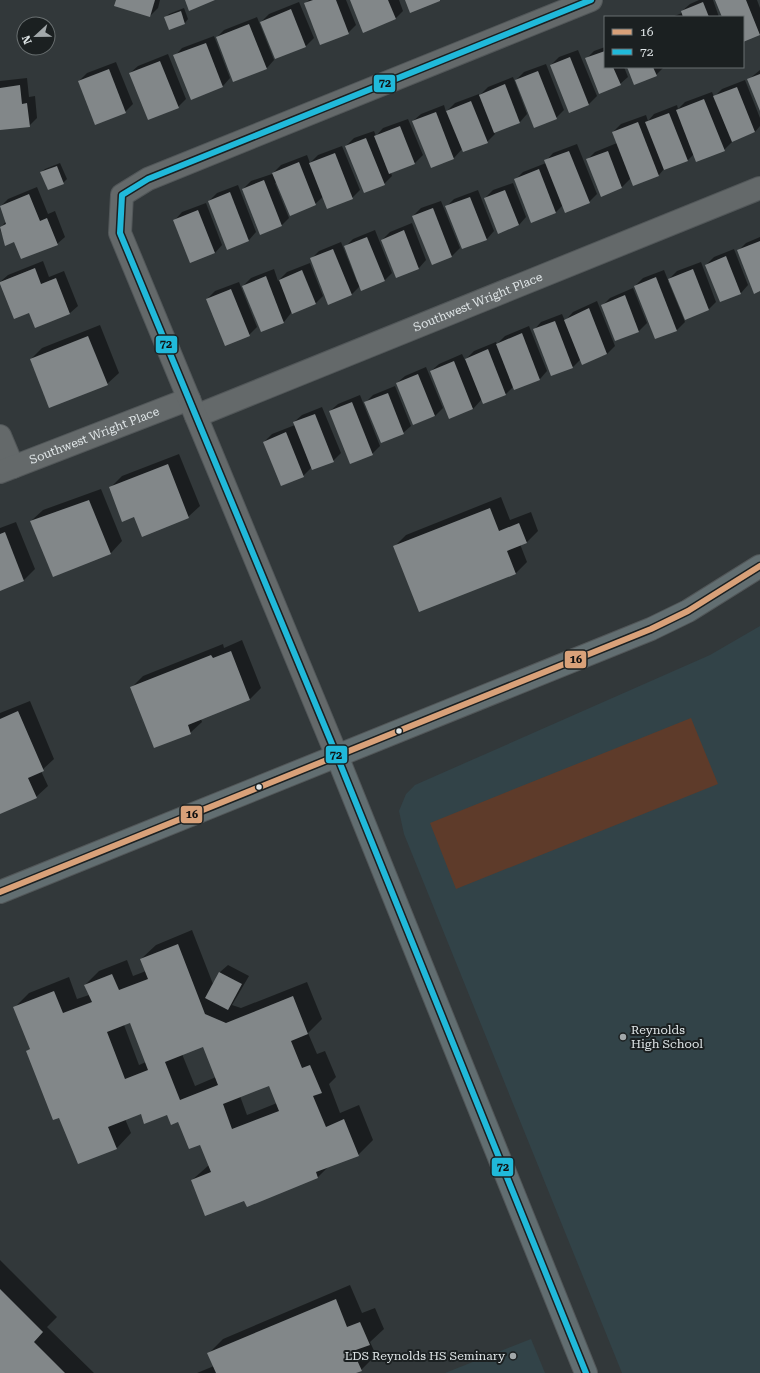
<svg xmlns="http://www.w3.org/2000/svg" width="760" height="1373" font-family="'Roboto Serif',serif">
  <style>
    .built { fill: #324348 }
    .green { fill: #5e3b2a }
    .shadow { fill: #0007; fill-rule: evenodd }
    .building { fill: #828789; fill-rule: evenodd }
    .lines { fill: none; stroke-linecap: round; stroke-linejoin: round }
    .minor-casing { stroke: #525759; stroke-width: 24 }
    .major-casing { stroke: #525759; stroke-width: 24 }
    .minor { stroke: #64696a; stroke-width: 22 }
    .major { stroke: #626e71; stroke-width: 22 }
    .bus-1-casing { stroke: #1b2021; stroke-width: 9 }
    .bus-2-casing { stroke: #1b2021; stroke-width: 9 }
    .bus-1 { stroke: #d9a179; stroke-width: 6 }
    .bus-2 { stroke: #20b9da; stroke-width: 6 }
    .bus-dot { fill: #dfe5e7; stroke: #1b2021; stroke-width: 1.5 }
    .poi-dot { fill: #a2a8aa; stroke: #1b2021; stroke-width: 1.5 }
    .labels { text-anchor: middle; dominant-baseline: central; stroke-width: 4; stroke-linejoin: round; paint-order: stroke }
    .street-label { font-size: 12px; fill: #dfe5e7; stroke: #1b2021 }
    .poi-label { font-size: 12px; fill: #dfe5e7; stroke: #1b2021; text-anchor: start }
    .line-badge { stroke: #1b2021; stroke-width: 1.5 }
    .pale-badge-label { font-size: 11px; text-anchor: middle; font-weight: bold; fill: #111 }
  </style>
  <rect width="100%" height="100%" fill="#32383a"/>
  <g class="built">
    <polygon points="760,626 760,1373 622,1373 404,834 399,811 406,794 415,785 710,655"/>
    <polygon points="531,1339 545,1373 445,1373"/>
  </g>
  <polygon class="green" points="691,718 718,784 456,889 430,823"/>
  <g class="shadow">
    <polygon points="117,0 160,0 158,8 150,16"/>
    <polygon points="309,0 346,0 356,25 348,33 305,4"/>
    <polygon points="351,0 399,0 403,11 395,19"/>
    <polygon points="699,0 713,0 719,17 672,17 682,13 682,11 690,4"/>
    <polygon points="716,0 757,0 760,8 760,34 743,40 743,17 723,17"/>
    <polygon points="299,2 314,38 306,46 276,57 261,22 269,14"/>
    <polygon points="184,8 188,19 185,23 169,29 165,18 169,14"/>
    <polygon points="257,17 274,60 267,68 234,81 217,37 224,30"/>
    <polygon points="214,36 230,78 223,86 192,99 175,56 182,48"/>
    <polygon points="605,47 605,67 624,67 628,77 620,84 586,59 594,51"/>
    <polygon points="578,50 597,96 589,104 570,111 551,65 559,57"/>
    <polygon points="168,54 186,99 178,107 130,73 138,66"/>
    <polygon points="116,62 133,104 125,112 79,81 87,73"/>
    <polygon points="546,64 564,110 556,118 516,80 524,72"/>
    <polygon points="628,67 664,67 656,75"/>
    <polygon points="760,70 760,109 748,80"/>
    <polygon points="513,77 527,114 520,122 494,132 495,134 487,142 462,149 454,158 431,167 413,121 421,114 444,105 446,112 455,103 479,94 479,96 488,87"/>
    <polygon points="27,78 29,97 35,96 37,118 29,126 0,129 0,81"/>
    <polygon points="745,80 760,118 760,126 755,132 732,141 732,142 724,150 694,154 688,160 664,169 659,175 634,185 631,178 622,187 601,195 587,160 595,152 617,143 613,132 621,124 646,115 648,121 654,114 677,105 678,109 685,102 712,92 714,97 722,89"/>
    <polygon points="408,119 423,155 415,163 391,173 392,176 384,184 346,146 354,138 374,131 376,136 383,128"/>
    <polygon points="577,144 597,194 589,202 563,205 556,212 532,222 515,180 523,172 546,163 546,161 553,153"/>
    <polygon points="342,146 360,190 352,198 324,196 315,204 277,182 275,183 289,218 281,226 243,189 251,181 272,174 281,165 307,155 310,163 318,155"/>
    <polygon points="60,163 67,179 63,183 41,172 45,169"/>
    <polygon points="513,183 526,217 519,225 485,198 493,190"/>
    <polygon points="238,185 256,232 249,240 228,248 209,201 217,193"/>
    <polygon points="37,187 48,214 55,211 65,237 57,244 15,241 6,245 0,229 6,221 1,206 8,199"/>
    <polygon points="478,190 494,231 487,239 463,248 446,207 454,199"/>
    <polygon points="441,201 460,248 452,256 432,264 413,216 421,208"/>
    <polygon points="206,203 222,245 215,253 175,220 182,212"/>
    <polygon points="412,223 426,260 419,268 396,277 382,240 390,232"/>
    <polygon points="375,230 392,273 384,281 361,285 351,295 311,259 319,251 341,242 357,282 359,281 345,247 353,239"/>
    <polygon points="760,237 760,290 738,251 746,243"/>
    <polygon points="734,249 748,285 741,293 720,300 706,265 714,257"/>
    <polygon points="43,261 49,277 64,271 78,306 70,313 36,327 30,312 0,282 8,275"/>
    <polygon points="701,262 716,302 708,310 670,280 668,281 685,322 677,330 656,338 635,286 643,278 664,270 668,280 677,271"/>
    <polygon points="310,263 323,296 315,304 291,313 284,322 261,331 243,286 251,278 274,269 278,281 287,272"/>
    <polygon points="239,282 257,327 249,335 207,299 215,291"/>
    <polygon points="633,288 647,323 639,331 616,340 602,306 610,298"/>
    <polygon points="597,301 615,346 607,354 583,363 581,359 573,367 534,330 541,322 562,314 565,321 573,312"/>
    <polygon points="100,325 119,373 107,384 31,359 42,348"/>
    <polygon points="529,326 547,371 540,379 514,386 506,394 483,403 482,399 473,409 431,371 439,364 462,354 465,360 474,351 496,342 497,344 505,336"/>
    <polygon points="426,367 443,408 435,416 414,424 397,383 405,376"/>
    <polygon points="395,386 411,426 403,433 366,402 373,395"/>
    <polygon points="360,395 380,446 372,454 330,411 338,404"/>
    <polygon points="322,407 341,453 333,461 312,467 303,476 264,442 272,434 295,425 294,422 302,415"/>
    <polygon points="179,454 200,506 188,517 135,516 110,488 122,476"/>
    <polygon points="101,489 122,541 111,553 53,576 31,521 43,510"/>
    <polygon points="501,497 510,520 531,512 538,531 527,542 520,544 527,562 516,573 419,611 394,547 406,535"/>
    <polygon points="16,522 35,569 24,580 0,590 0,528"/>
    <polygon points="242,640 261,688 250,699 201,719 202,722 190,733 132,687 143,676 223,644 224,648"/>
    <polygon points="30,701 54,759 41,771 48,786 36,797 0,813 0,713"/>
    <path d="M192,930L213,984L220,972L228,965L249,976L232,1005L241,1008L307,982L322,1019L308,1033L317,1054L325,1051L336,1077L329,1084L340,1113L359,1105L373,1140L358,1155L329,1166L318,1177L245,1199L192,1180L209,1165L200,1143L179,1120L167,1113H141L125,1119L131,1133L117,1148L60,1117L27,1051L31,1048L14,1008L29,993L69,977L77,999L89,995L85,985L99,971L127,960L133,976L146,971L141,959L156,945ZM130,1022L146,1062L139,1065L124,1025ZM204,1046L216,1077L195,1086L182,1054ZM270,1084L277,1103L247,1115L240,1096Z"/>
    <polygon points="0,1260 57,1317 47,1327 94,1373 0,1373"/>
    <polygon points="350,1285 362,1313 375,1308 384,1329 370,1342 376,1355 361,1370 354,1373 197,1373 214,1366 208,1354 223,1339"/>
  </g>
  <g class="building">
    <polygon points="116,0 155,0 150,17 114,6"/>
    <polygon points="185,0 215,0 189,11"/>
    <polygon points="313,0 336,0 349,34 320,45 304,3"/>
    <polygon points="350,0 388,0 396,19 363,33"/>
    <polygon points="405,0 440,0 440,1 410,13"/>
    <polygon points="715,0 746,0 760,35 743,42 743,17 722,17"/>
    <polygon points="703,2 709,17 683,17 681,11"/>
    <polygon points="291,9 306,47 275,59 260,22"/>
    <polygon points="181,11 185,24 169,30 164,17"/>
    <polygon points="249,24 267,69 233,82 216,37"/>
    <polygon points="206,43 223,87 191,100 173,55"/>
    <polygon points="605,51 605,67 613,67 621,85 599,94 585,58"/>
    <polygon points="570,57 589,105 569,113 550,65"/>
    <polygon points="160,61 179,108 148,120 129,73"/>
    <polygon points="627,67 653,67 657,76 634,85"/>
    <polygon points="109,69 126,113 95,125 78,81"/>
    <polygon points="538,71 557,119 534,128 515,80"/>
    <polygon points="760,74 760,111 747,79"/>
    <polygon points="505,84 520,123 494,133 479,95"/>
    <polygon points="20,85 22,104 27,103 30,127 0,130 0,88"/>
    <polygon points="737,87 755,132 732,142 713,96"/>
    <polygon points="704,99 725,151 696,162 676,110"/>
    <polygon points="471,101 488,143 463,152 446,111"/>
    <polygon points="436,112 454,159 431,168 412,121"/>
    <polygon points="669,113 688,161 664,170 645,122"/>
    <polygon points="638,122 659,176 633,186 612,132"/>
    <polygon points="400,126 415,164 389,174 374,136"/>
    <polygon points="366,138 385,185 364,193 345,146"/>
    <polygon points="569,151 590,203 565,213 544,160"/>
    <polygon points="608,151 622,188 601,197 586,159"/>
    <polygon points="335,153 353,199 327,209 309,163"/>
    <polygon points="299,162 316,205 290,216 272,173"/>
    <polygon points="57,166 64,184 48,190 40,172"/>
    <polygon points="539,169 556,213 531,223 514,179"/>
    <polygon points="264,180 282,226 260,235 242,189"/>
    <polygon points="505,190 519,225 498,234 484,198"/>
    <polygon points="230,192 249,241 227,250 208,201"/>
    <polygon points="29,194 40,221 47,218 58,245 21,259 14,242 5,246 0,227 6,224 0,206"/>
    <polygon points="470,197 487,240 462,249 445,206"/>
    <polygon points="433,208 452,257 432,265 412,216"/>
    <polygon points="198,210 215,253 190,263 173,220"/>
    <polygon points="404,230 419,269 396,278 381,240"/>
    <polygon points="367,237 385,281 361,291 344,246"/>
    <polygon points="760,241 760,291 754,294 737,250"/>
    <polygon points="333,249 352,295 328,305 310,258"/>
    <polygon points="726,256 741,294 720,302 705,265"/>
    <polygon points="35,268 41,284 56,278 70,314 35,328 29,313 14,319 0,284 0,282"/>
    <polygon points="693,269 709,310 685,320 668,279"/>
    <polygon points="302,270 316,304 292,314 279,280"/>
    <polygon points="266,276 284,323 261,332 242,286"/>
    <polygon points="656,277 677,331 655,339 634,286"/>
    <polygon points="231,289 250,336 225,346 206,299"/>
    <polygon points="625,295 639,332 615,341 601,305"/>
    <polygon points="589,308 607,354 582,365 564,320"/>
    <polygon points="555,321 573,368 551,376 533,329"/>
    <polygon points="522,333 540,380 514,390 496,344"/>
    <polygon points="88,336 108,385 49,408 30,359"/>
    <polygon points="488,349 506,395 483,404 465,359"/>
    <polygon points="454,361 473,409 449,419 430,371"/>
    <polygon points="418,374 435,416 413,425 396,383"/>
    <polygon points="388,393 404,434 381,443 364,402"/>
    <polygon points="352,402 373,455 350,464 329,411"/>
    <polygon points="315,414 334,462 312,470 293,422"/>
    <polygon points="286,432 304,477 281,486 263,442"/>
    <polygon points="168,464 189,518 142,537 134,517 122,522 109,487"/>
    <polygon points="89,500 111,554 53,577 30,521"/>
    <polygon points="490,508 499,531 519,523 527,543 507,551 516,574 419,612 393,546"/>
    <polygon points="5,532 24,581 0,591 0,534"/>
    <polygon points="231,651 250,700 188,725 191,734 154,748 130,687 211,655 213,658"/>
    <polygon points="18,711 44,771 28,778 37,798 0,814 0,719"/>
    <path d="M178,944L205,1014L226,1023L293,996L308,1034L291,1041L302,1068L310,1065L322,1093L313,1096L326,1127L344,1119L359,1156L316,1172L318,1178L247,1207L244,1201L205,1216L191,1180L211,1172L200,1145L189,1149L178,1122L171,1125L167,1115L144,1124L141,1114L108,1127L117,1149L78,1164L59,1118L53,1120L26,1051L30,1049L13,1007L54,991L63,1013L92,1002L84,985L112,974L119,990L148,979L140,959ZM130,1023L148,1070L125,1079L107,1032ZM203,1047L218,1085L180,1100L165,1062ZM269,1086L279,1111L232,1129L223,1104Z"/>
    <polygon points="219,972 242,984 228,1010 205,998"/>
    <polygon points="0,1289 43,1332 34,1342 65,1373 0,1373"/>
    <polygon points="336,1299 347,1327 360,1322 370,1345 353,1351 362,1371 356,1373 216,1373 207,1353"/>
  </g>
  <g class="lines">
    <g class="minor-casing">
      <g id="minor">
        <path id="s1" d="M196,416L760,188"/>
        <polyline points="0,436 13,467"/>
        <path id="s2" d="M0,472L189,399"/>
        <polyline points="337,756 120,233 122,195 148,179 591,0"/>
      </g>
    </g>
    <g class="major-casing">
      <g id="major">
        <polyline points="337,756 586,1373"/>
        <polyline points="0,892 651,629 688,611 760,566"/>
      </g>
    </g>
    <use href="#minor" class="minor"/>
    <use href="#major" class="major"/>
    <g class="bus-1-casing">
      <polyline id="bus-1" points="0,892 651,629 688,611 760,566"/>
    </g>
    <g class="bus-2-casing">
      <polyline id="bus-2" points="586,1373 337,756 120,233 122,195 148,179 591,0"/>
    </g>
    <use href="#bus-1" class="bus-1"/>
    <use href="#bus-2" class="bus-2"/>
  </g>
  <g class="bus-dot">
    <circle cx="399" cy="731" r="3.5"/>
    <circle cx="259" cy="787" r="3.5"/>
  </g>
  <g class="poi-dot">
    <circle cx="623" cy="1037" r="4"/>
    <circle cx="513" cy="1356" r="4"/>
  </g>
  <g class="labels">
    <g class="street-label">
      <text stroke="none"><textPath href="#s1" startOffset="304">Southwest Wright Place</textPath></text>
      <text stroke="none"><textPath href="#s2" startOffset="101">Southwest Wright Place</textPath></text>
    </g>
    <g class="poi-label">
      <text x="631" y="1030">Reynolds<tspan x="631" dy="14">High School</tspan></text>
      <text x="505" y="1356" text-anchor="end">LDS Reynolds HS Seminary</text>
    </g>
  </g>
  <g class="line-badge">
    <rect x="373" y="74" width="23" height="19" rx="4" fill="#20b9da"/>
    <rect x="155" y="335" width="23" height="19" rx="4" fill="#20b9da"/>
    <rect x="564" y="650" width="23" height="19" rx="4" fill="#d9a179"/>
    <rect x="325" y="745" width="23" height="19" rx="4" fill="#20b9da"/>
    <rect x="180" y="805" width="23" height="19" rx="4" fill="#d9a179"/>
    <rect x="491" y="1157" width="23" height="20" rx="4" fill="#20b9da"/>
  </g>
  <g class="pale-badge-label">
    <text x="385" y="87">72</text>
    <text x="166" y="348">72</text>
    <text x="576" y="663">16</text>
    <text x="336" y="759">72</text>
    <text x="192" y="818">16</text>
    <text x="503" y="1171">72</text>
  </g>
  <rect x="604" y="16" width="140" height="52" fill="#1b2021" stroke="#696f70"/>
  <rect x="612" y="29" width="20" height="6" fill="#d9a179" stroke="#696f70"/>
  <text x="640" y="36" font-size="12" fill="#dfe5e7">16</text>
  <rect x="612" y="49" width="20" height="6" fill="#20b9da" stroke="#696f70"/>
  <text x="640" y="56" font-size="12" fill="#dfe5e7">72</text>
  <g transform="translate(36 36) rotate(248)"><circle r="19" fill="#1b2021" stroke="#696f70"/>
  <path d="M0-3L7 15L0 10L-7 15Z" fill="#a2a8aa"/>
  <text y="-6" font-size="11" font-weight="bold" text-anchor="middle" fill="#dfe5e7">N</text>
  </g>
</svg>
